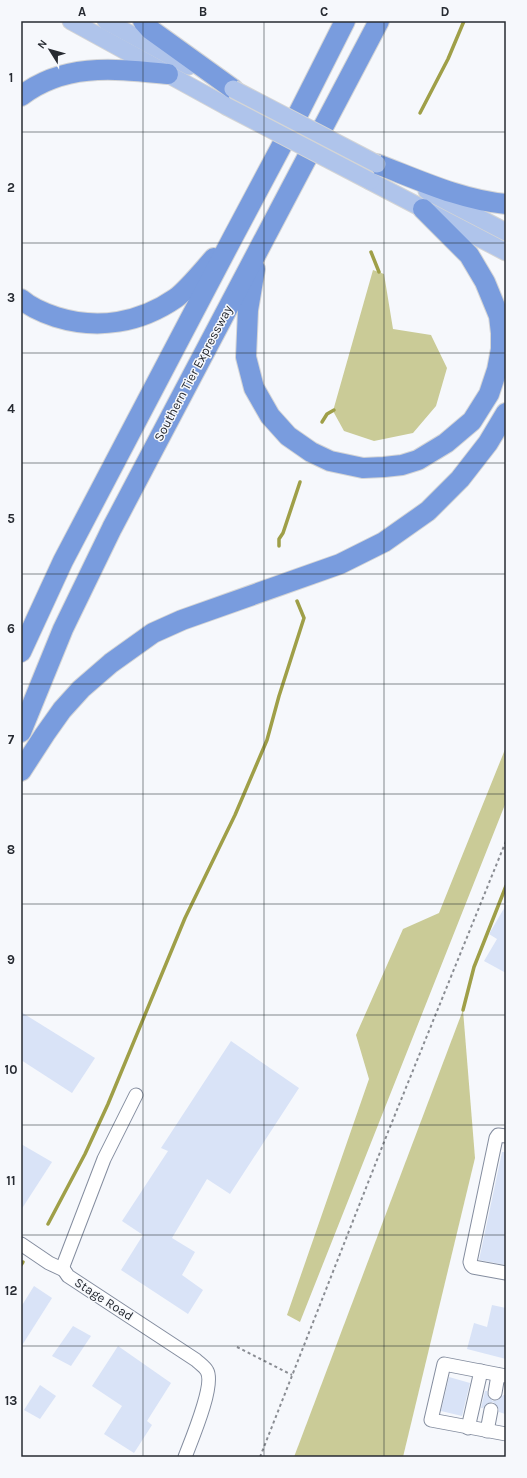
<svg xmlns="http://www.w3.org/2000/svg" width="527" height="1478" font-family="Karla,sans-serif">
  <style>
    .green { fill: #cacb97 }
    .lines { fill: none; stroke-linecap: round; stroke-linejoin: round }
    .stream { stroke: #9f9f48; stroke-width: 3.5 }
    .building { fill: #d9e3f7 }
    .minor-casing { stroke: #848d9f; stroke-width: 15 }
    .major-casing { stroke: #d4d5d6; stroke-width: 19 }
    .highway-casing { stroke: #d4d5d6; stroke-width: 22 }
    .path { stroke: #8a8d93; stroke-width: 2; stroke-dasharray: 3 3; stroke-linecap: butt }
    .minor { stroke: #fff; stroke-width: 13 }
    .major { stroke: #afc4eb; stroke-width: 17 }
    .highway { stroke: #799cde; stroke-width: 20 }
    .major-bridge-casing { stroke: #d4d5d6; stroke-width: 19; stroke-linecap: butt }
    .major-bridge { stroke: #afc4eb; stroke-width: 17 }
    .grid { fill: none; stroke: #272b32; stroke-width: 1; stroke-opacity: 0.55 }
    .labels { text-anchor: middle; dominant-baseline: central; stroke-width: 3; stroke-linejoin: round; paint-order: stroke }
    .street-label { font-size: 13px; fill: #272b32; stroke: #f6f8fc }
    .neatline { fill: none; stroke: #272b32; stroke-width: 1.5 }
    .grid-label { font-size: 13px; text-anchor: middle; font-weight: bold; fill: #272b32 }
  </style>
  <rect width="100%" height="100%" fill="#f6f8fc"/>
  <g class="green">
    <polygon points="373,270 384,274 393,329 431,335 447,368 436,406 413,433 374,441 344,431 333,411"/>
    <polygon points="506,747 506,802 300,1322 287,1315 369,1079 356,1035 403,929 439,913"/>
    <polygon points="463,1010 475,1158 403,1457 294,1457"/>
  </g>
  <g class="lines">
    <g class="stream">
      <polyline points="420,113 448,59 464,21"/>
      <polyline points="371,252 379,272"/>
      <polyline points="322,422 327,414 334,410"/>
      <polyline points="279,546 279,539 283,533 300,482"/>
      <polyline points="463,1010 474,967 506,886"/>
      <polyline points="48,1224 85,1154 108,1104 185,918 235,815 267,740 279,696 304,618 297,601"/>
      <polyline points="21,1265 23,1262"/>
    </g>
  </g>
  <g class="building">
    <polygon points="506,905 506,973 484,961 497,939 489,934"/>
    <polygon points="21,1012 95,1058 72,1093 21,1060"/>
    <polygon points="231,1041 299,1088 230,1194 207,1179 172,1238 195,1252 182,1275 203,1290 188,1314 121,1270 143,1235 122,1221 168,1151 161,1148"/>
    <polygon points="21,1144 52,1162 21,1210"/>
    <polygon points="502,1152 506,1152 506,1265 479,1260"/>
    <polygon points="34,1286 52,1298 21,1347 21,1307"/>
    <polygon points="492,1305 506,1308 506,1359 467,1349 474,1323 487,1327"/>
    <polygon points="73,1326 91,1336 71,1366 52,1356"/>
    <polygon points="118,1346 171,1383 147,1421 152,1425 134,1453 104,1434 122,1406 92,1386"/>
    <polygon points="449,1377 470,1383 462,1416 441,1411"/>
    <polygon points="40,1385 56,1396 40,1419 24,1410"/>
    <polygon points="485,1391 487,1391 488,1396 493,1401 498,1400 503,1395 506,1395 505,1414 499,1412 498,1407 493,1402 488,1403 483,1408 481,1408"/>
  </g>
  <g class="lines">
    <g class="minor-casing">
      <g id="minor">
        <path d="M136,1095L104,1159L63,1266L64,1270L68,1276L196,1360C199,1363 205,1367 207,1371C215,1385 191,1441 185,1457"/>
        <polyline points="506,1136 498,1135 496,1138 470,1262 471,1265 473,1267 506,1273"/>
        <polyline points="21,1244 49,1263 64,1270"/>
        <polyline points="506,1376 444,1364 431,1420 506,1434"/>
        <polyline points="495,1393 498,1375"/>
        <polyline points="468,1428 481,1371"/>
        <polyline points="487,1431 491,1410"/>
      </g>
    </g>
    <g class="major-casing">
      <g id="major">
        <polyline points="71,21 226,106"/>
        <polyline points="106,21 189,66"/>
        <polyline points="370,181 506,252"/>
        <polyline points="427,191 506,232"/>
      </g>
    </g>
    <g class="highway-casing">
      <g id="highway">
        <polyline points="143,21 151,30 233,89"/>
        <path d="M21,96C65,62 116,69 168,74"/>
        <path d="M377,164C419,180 461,200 506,204"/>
        <polyline points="255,269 248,310 246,357 254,388 270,416 288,436 311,452 330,461 363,468 384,467 402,465 418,460 446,443 472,421 489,394 497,370 501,349 501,333 499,316 485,282 469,255 423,209"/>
        <path d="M21,299C30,307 44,313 56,317C98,330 140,323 176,298C188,289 204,269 214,258"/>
        <polyline points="21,652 63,561 232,239 290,130 345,21"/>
        <polyline points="21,732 63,629 112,528 379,21"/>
        <polyline points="21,771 45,734 62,710 81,689 111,663 153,633 182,620 340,564 384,542 428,511 460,479 488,443 506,413"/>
      </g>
    </g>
    <g class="path">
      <polyline points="237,1347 292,1375"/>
      <polyline points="260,1457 388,1132 506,841"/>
    </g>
    <use href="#minor" class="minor"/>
    <use href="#major" class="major"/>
    <use href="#highway" class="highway"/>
    <g class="major-bridge-casing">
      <g id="major-bridge">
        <polyline points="233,89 377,164"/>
        <polyline points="226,106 370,181"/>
      </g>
    </g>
    <use href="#major-bridge" class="major-bridge"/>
  </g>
  <path class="grid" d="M143,21V1457M264,21V1457M384,21V1457M21,132H506M21,243H506M21,353H506M21,463H506M21,574H506M21,684H506M21,794H506M21,904H506M21,1015H506M21,1125H506M21,1235H506M21,1346H506"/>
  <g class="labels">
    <g class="street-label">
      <text transform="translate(193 373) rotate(-62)">Southern Tier Expressway</text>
      <text transform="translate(104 1299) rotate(33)">Stage Road</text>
    </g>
  </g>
  <rect width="527" height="1478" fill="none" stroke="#f6f8fc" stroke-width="44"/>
  <g transform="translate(50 50) rotate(307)" stroke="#f6f8fc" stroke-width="3" paint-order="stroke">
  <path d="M0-3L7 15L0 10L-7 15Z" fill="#272b32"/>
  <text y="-6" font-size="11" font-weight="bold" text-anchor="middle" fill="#272b32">N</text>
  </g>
  <rect x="22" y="22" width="483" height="1434" class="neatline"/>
  <g class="grid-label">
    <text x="82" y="16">A</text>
    <text x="203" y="16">B</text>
    <text x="324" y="16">C</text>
    <text x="445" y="16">D</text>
    <text x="11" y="82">1</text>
    <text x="11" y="192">2</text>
    <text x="11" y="302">3</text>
    <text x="11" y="413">4</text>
    <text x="11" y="523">5</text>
    <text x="11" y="633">6</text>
    <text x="11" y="744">7</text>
    <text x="11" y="854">8</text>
    <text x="11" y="964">9</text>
    <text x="11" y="1074">10</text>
    <text x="11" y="1185">11</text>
    <text x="11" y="1295">12</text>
    <text x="11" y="1405">13</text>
  </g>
</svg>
